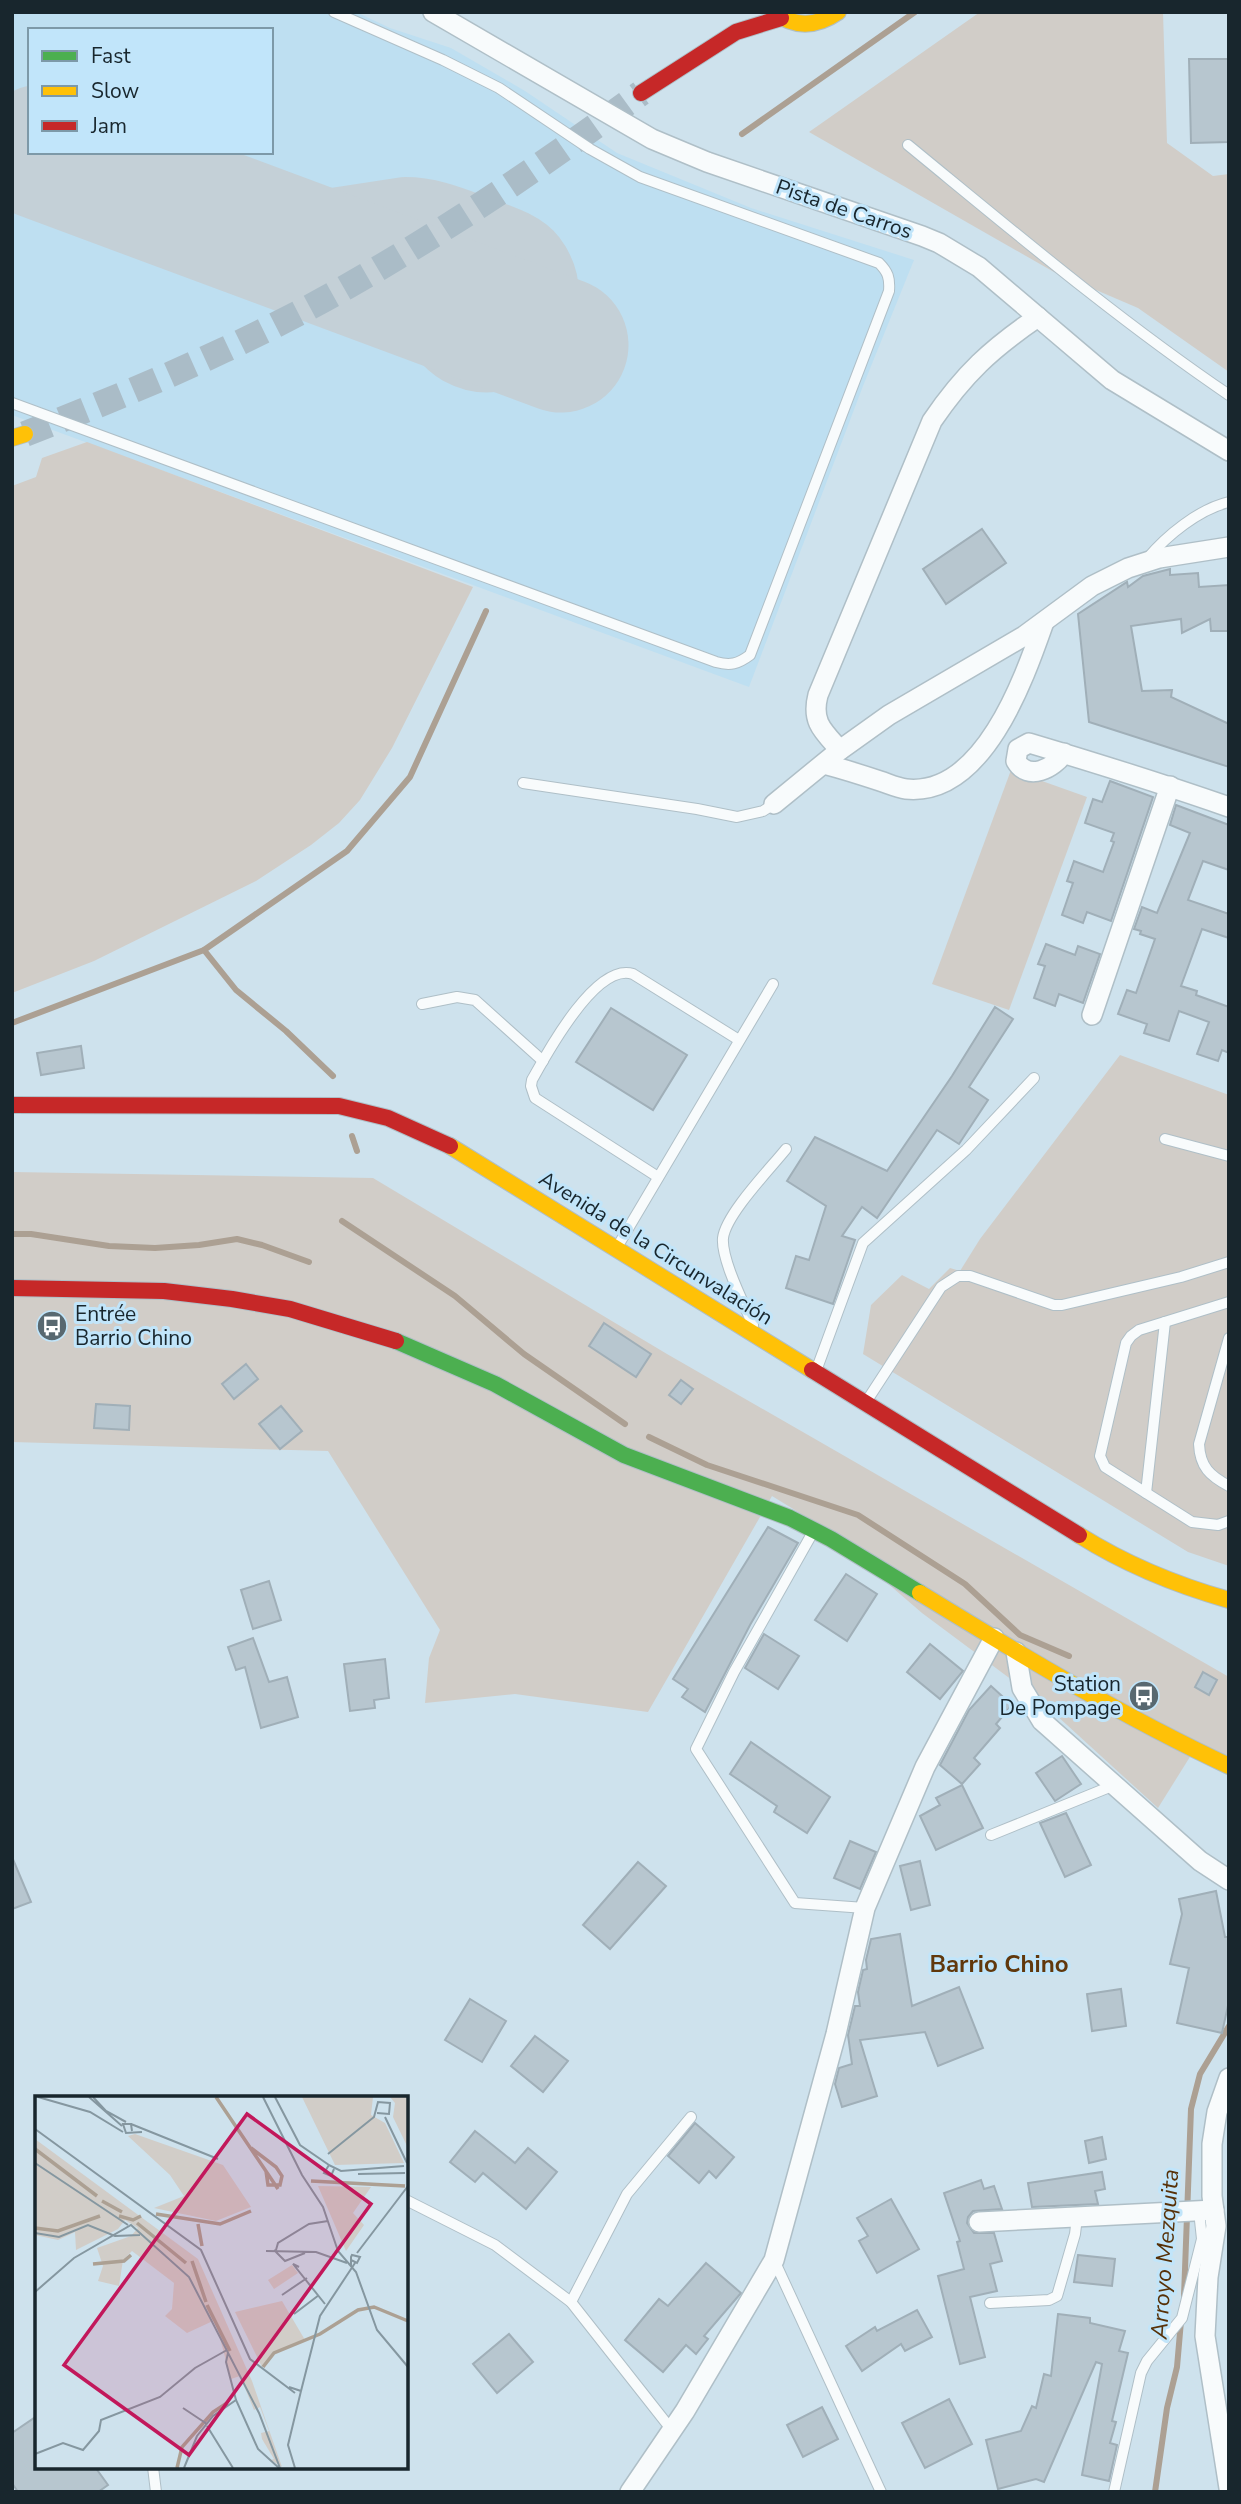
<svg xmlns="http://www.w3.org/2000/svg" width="1241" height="2504" font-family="'Nunito Sans',sans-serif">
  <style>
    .built { fill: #bedff1; fill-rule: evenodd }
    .green { fill: #d1cdc8 }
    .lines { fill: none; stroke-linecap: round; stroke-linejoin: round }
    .stream { stroke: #aca093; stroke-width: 6 }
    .taxiway { stroke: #c4d0d7; stroke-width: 54 }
    .runway { stroke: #c4d0d7; stroke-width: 135 }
    .building { fill: #b7c6cf; stroke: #a0afb8; stroke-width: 2 }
    .secondary-tunnel { stroke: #aabcc7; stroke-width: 26; stroke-dasharray: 26 13; stroke-linecap: butt }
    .lane-casing { stroke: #afbfc7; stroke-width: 12 }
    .street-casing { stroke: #afbfc7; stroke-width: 22 }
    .fast-casing { stroke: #afbfc7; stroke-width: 18 }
    .slow-casing { stroke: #afbfc7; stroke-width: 18 }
    .jam-casing { stroke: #afbfc7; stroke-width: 18 }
    .lane { stroke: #f8fbfc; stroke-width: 10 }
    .street { stroke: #f8fbfc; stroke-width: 19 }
    .fast { stroke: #4caf50; stroke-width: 16 }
    .slow { stroke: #ffc107; stroke-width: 16 }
    .jam { stroke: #c62828; stroke-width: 16 }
    .labels { text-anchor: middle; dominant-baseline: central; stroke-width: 6; stroke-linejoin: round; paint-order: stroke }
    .street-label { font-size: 21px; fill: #18262d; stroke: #c1e5fa }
    .poi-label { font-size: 21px; fill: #18262d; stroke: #c1e5fa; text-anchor: start }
    .water-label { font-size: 23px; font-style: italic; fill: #573108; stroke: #c1e5fa }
    .quarter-label { font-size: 24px; font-weight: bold; fill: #61380c; stroke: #c1e5fa }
    .inset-river { fill: none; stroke: #aca093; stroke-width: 3.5 }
    .inset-road { fill: none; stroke: #8597a0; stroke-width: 2 }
    .view { fill: #c2185b; fill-opacity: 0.15; stroke: #c2185b; stroke-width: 3.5 }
    .inset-edge { fill: none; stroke: #18262d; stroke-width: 3.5 }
  </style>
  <rect width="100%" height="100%" fill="#cee2ed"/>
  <path class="built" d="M12,12H356L390,28L451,48L525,91L617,153L751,208L914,260L863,386L749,687L12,415ZM30,30H271V152H30Z"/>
  <g class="green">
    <polygon points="980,12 1163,12 1167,143 1213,176 1229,174 1229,372 1138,308 1054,272 809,132"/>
    <polygon points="87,442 473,587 392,748 360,800 339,823 311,845 256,881 94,961 12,993 12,486 36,477 42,458"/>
    <polygon points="1011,770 1087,797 1009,1010 932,984"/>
    <polygon points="1120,1055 1229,1095 1229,1566 1188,1552 863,1354 871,1305 902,1275 929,1289 950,1268 960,1271 980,1239"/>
    <polygon points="12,1172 373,1178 667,1354 1229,1677 1229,1762 1198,1744 1158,1808 1044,1704 922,1613 821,1526 772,1496 648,1712 515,1694 425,1703 429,1658 440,1630 328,1451 12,1442"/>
  </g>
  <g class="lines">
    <g class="stream">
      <polyline points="742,134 915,12"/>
      <polyline points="204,950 236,990 286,1031 333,1076"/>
      <polyline points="12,1023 204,950 347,851 410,777 486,611"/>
      <polyline points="352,1136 357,1151"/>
      <polyline points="342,1221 455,1296 524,1354 625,1424"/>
      <polyline points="12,1234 31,1234 109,1246 155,1248 199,1245 237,1239 262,1245 309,1262"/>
      <polyline points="649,1437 707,1465 858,1515 965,1584 1020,1635 1069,1656"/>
      <polyline points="1184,2296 1191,2109 1200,2074 1229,2026"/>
      <polyline points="1155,2492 1167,2408 1177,2367 1181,2321"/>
    </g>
    <path class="taxiway" d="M189,207L261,226L405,204C431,204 453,213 477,222C497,230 525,237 538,254C580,309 520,392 456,357C426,340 422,303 396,283"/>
    <polyline class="runway" points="42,152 561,345"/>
  </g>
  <g class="building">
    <polygon points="1189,59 1229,59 1229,142 1191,143"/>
    <polygon points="982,529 1006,563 946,604 923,569"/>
    <polygon points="1170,569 1170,575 1198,573 1199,587 1229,585 1229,631 1211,631 1210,619 1182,633 1181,619 1131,626 1142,691 1172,690 1171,697 1229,724 1229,767 1089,722 1078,614 1127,582 1128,587 1143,576"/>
    <polygon points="1110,781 1153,797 1111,921 1087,912 1083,923 1062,915 1073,883 1067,881 1074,861 1103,872 1114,842 1111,841 1114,833 1085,823 1093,799 1102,802"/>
    <polygon points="1176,805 1229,825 1229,870 1203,861 1188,900 1229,914 1229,938 1202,929 1181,986 1197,991 1196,995 1229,1007 1229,1053 1222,1050 1218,1061 1197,1054 1209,1022 1179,1011 1169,1041 1144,1033 1147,1024 1118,1014 1127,990 1136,993 1155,939 1140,934 1141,931 1134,929 1142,907 1157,913 1190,833 1170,825"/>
    <polygon points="1046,944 1075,955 1078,946 1100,954 1083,1003 1059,994 1055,1006 1034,998 1045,966 1038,964"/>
    <polygon points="995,1007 1013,1019 969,1087 988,1100 959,1144 937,1130 877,1218 862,1207 842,1236 855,1240 833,1304 786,1288 796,1256 809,1260 826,1206 787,1181 815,1137 887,1171 952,1076"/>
    <polygon points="611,1008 687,1055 653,1110 576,1062"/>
    <polygon points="81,1046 84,1068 41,1075 37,1053"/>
    <polygon points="604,1323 651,1354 636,1377 589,1346"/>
    <polygon points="246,1364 258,1379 234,1399 222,1384"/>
    <polygon points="681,1380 693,1389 681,1404 669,1395"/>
    <polygon points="96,1404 130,1406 129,1430 94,1428"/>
    <polygon points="281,1406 302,1431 280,1449 259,1424"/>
    <polygon points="768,1527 798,1543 750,1625 705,1712 682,1697 688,1689 673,1679"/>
    <polygon points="846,1574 877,1594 847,1641 815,1620"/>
    <polygon points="269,1581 281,1620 253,1629 241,1590"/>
    <polygon points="764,1634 799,1656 778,1689 745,1668"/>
    <polygon points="253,1638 269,1682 287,1677 298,1717 261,1728 245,1667 236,1670 228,1647"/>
    <polygon points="930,1644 963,1671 940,1699 907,1672"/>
    <polygon points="385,1659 389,1698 374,1700 375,1708 350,1711 344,1664"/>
    <polygon points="1203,1672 1217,1680 1209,1695 1195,1687"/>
    <polygon points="991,1686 1012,1705 996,1724 1000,1728 974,1758 980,1764 962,1784 940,1765 969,1710"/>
    <polygon points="751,1742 830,1797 807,1833 774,1812 777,1806 730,1774"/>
    <polygon points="1062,1756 1081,1784 1055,1801 1036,1773"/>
    <polygon points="962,1785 983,1828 936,1850 920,1816 940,1805 936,1798"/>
    <polygon points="1066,1813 1091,1865 1065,1877 1040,1823"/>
    <polygon points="850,1841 876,1852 860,1889 834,1878"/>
    <polygon points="12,1857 31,1902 12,1909"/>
    <polygon points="920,1861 930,1905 911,1910 900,1866"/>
    <polygon points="638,1862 666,1886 610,1949 583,1925"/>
    <polygon points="1216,1891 1225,1937 1229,1937 1229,2001 1222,2033 1177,2023 1189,1968 1170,1964 1182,1914 1179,1899"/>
    <polygon points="900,1934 912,2006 959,1987 983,2048 938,2066 925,2032 860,2040 877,2096 842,2107 835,2084 839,2068 852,2064 848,2035 855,2006 860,2006 858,1992 863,1970 867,1969 866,1960 871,1939"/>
    <polygon points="1121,1989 1126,2026 1092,2031 1087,1994"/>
    <polygon points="470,1999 506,2021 482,2062 445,2040"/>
    <polygon points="535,2036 568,2061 543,2092 511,2066"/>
    <polygon points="695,2123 734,2157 716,2178 709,2171 699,2183 668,2156"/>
    <polygon points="475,2131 515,2163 528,2148 557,2172 526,2209 483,2173 475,2182 450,2162"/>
    <polygon points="1102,2137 1106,2159 1089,2163 1085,2141"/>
    <polygon points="1102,2172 1105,2189 1095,2191 1098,2204 1032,2207 1028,2183"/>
    <polygon points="981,2180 984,2189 994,2186 1002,2209 973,2211 968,2217 967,2223 974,2233 994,2233 1002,2261 990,2264 997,2291 970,2297 985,2357 960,2364 938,2276 964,2269 957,2242 960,2241 944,2193"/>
    <polygon points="891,2199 919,2249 877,2273 859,2241 868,2236 857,2218"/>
    <polygon points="1078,2255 1115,2259 1112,2286 1074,2282"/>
    <polygon points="706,2263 741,2293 704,2336 708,2339 696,2354 686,2345 663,2372 625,2340 659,2299 668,2306"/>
    <polygon points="917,2310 932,2337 905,2351 901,2344 862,2371 846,2346 875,2327 877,2331"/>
    <polygon points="1058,2314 1090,2318 1090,2323 1125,2331 1119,2351 1128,2353 1112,2421 1116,2422 1110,2443 1117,2445 1109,2481 1082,2475 1102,2364 1096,2362 1044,2482 1036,2479 998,2489 986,2440 1021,2431 1032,2406 1036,2408 1044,2374 1051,2376"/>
    <polygon points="509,2334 533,2362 497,2393 473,2364"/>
    <polygon points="949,2399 972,2444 925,2468 902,2423"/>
    <polygon points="822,2407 838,2439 803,2457 787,2425"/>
    <polygon points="37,2416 37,2467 95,2467 108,2485 98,2492 18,2492 12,2483 12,2433"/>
  </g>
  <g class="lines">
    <path class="secondary-tunnel" d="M25,434C135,391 245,345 348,286C450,228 546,163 641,93"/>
    <g class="lane-casing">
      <g id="lane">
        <path d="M908,145C1013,231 1117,319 1229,395"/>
        <path d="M12,403L716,662C730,666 738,664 750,655L889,291C890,278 888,272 879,263L640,177L590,149L499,88L443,60L334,12"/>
        <path d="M1147,559C1166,536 1199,509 1229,502"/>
        <polyline points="523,783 697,809 737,817 763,811 774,804"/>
        <polyline points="422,1004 457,997 475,1000 543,1061"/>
        <polyline points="1165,1139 1229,1156"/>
        <path d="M658,1177L535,1098L531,1086L532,1080C547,1053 596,962 633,974L739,1040"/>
        <polyline points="616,1249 773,984"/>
        <polyline points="1229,1302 1139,1330 1131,1336 1126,1343 1100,1456 1105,1467 1192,1522 1218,1525 1229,1521"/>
        <path d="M753,1325C744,1304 721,1259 723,1238C726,1214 770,1169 786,1149"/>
        <path d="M1229,1338L1199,1444C1200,1467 1210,1476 1229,1486"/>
        <polyline points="816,1371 863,1243 966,1150 1034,1078"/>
        <polyline points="866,1402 941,1287 958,1276 970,1276 1054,1305 1062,1305 1181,1277 1229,1262"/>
        <polyline points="1146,1493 1165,1322"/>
        <polyline points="813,1532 734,1672 696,1749 795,1903 865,1908"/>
        <polyline points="991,1835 1112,1786"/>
        <polyline points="406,2200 495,2245 571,2302 671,2429"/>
        <polyline points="774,2260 881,2492"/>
        <polyline points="571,2302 627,2194 691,2117"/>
        <polyline points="990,2303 1049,2300 1057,2296 1075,2234 1077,2217"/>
        <polyline points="153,2467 156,2492"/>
        <polyline points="1114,2492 1141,2373 1147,2361 1182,2318 1202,2239 1199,2211"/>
      </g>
    </g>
    <g class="street-casing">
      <g id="street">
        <polyline points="433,12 652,139 707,162 922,236 939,243 979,267 1112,380 1229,451"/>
        <path d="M840,750C823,731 811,722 818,695L932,421C964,374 991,349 1038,317"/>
        <path d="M1064,753C1054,768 1028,782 1016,761L1018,749L1029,743C1096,763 1163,784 1229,807"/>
        <path d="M824,764C843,769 862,775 880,781C889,784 898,788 906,789C983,797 1024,679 1044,622"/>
        <polyline points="774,804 840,750 889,715 1024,636 1092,586 1128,568 1159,558 1229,547"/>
        <polyline points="1092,1015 1170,786"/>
        <polyline points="1016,1652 1022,1688 1042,1721 1200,1861 1229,1880"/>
        <polyline points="1229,2078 1217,2112 1212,2144 1212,2196 1216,2226 1208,2277 1205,2336 1229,2488"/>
        <polyline points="979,2222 1214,2210"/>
        <polyline points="630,2492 685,2411 774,2260 836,2034 865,1908 925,1767 994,1638"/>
      </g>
    </g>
    <g class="fast-casing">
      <polyline id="fast" points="396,1341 495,1384 624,1455 790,1518 831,1539 920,1593"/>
    </g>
    <g class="slow-casing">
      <g id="slow">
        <path d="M774,12C795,28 816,27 838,12"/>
        <polyline points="12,438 25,434"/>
        <polyline points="450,1146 812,1370"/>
        <path d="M1079,1535C1125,1564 1176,1585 1229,1600"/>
        <path d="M920,1593C1021,1655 1122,1716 1229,1766"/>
      </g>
    </g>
    <g class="jam-casing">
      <g id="jam">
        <polyline points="641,93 736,32 781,18"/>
        <polyline points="12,1105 339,1106 388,1118 450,1146"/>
        <polyline points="12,1288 164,1291 232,1299 290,1309 396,1341"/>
        <polyline points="812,1370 1079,1535"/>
      </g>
    </g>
    <use href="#lane" class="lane"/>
    <use href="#street" class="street"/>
    <use href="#fast" class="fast"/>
    <use href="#slow" class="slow"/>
    <use href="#jam" class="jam"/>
  </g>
  <defs>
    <g id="bus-disc" transform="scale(1.575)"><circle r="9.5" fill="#586870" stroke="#c1e5fa"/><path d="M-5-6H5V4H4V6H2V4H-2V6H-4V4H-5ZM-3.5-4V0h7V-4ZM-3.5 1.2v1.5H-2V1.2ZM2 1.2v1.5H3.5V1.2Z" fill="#fff"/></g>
  </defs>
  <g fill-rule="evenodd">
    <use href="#bus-disc" x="52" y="1326"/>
    <use href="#bus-disc" x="1144" y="1696"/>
  </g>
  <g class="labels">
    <g class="street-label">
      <text transform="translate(844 209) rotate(19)">Pista de Carros</text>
      <text transform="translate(656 1248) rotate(32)">Avenida de la Circunvalación</text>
    </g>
    <g class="poi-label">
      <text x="75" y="1314">Entrée<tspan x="75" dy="24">Barrio Chino</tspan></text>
      <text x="1121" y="1684" text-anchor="end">Station<tspan x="1121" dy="24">De Pompage</tspan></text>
    </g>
    <g class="water-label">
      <text transform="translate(1165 2254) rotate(-86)">Arroyo Mezquita</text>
    </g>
    <g class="quarter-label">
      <text x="999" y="1964">Barrio Chino</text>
    </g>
  </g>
  <g transform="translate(35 2096)">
    <rect width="373" height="373" fill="#cee2ed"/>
    <path d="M267,1H338L336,19L350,27L369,67L300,69ZM355,1H373V52L358,21L360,7ZM100,38L188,69L216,111L181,125L119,112L149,100L135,79L93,40ZM0,43L163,163L217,285L247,371L236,364L239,363L227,343L226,337L234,335L225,311L219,314L205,280L196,283L180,224L152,237L130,220L137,213L139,187L97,155L88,164L84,190L63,185L68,170L62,152L96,140L103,132L90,124L83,133L41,154L40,136L23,144L0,139ZM283,90L336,91L318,117L329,129L311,155ZM257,169L263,177L239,193L233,184ZM247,205L270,244L238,256L227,271L200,216Z" fill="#d1cdc8"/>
    <path class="inset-river" d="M181,1L243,93M216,52L241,71L247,80L245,89H233L231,75M0,53L62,100M276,85L370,90M67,105L87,116M121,118L185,128L216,115M84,120L98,124L106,120M102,127L151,167M163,128L167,150M0,132L23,135L65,120M157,165L171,206M58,168L89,165L96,159M172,209L195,255M228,271L239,257L285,238L323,214L339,211L373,225M142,372L147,351L178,316L192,307"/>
    <path class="inset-road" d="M3,1L55,16L88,36M54,1L87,30M58,1L71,15L91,26M228,1L267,79L288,111L303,155L321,176L342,234L373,271M240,1L265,49L294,69M350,21L372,67M96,28L183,63M0,33L166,154L215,263L260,297M97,35L96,28H88L91,37L107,36M293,58L339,21L343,6L355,7L354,18L342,17M0,67L93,129M299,73L296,80L289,77L294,69L306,75L369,70M323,78L370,77M0,137L24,141L53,129L80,140L105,139M239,154L250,165L270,157M241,154L243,147L274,128L293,125M231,155L281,156L312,167M322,157L373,90M316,170V161L317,159L325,161L322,167L316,164M264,171L258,168L290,208M0,196L39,162L96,129L154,181L224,317L245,372M247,199L272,182M259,218L284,199M193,257L191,266L201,304L223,353L244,372M254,291L266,295L253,349L260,372M266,295L285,220L320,167M148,312L172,328M172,330L198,372M0,358L28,347L48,354L64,335L66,324L125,301L160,272L192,254M149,372L162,340L178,320L201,304"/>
    <path class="view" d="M212,18L336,108L154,359L29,269Z"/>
    <rect width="373" height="373" class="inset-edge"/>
  </g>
  <rect width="1241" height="2504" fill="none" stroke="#18262d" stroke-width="28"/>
  <rect x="28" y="28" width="245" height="126" fill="#c1e5fa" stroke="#7d99a8" stroke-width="2"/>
  <rect x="42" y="51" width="35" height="10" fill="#4caf50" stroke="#7d99a8" stroke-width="2"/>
  <text x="91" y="63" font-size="21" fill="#18262d">Fast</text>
  <rect x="42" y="86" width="35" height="10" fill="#ffc107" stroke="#7d99a8" stroke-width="2"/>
  <text x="91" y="98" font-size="21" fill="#18262d">Slow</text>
  <rect x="42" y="121" width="35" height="10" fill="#c62828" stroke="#7d99a8" stroke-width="2"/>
  <text x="91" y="133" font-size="21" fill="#18262d">Jam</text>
</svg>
